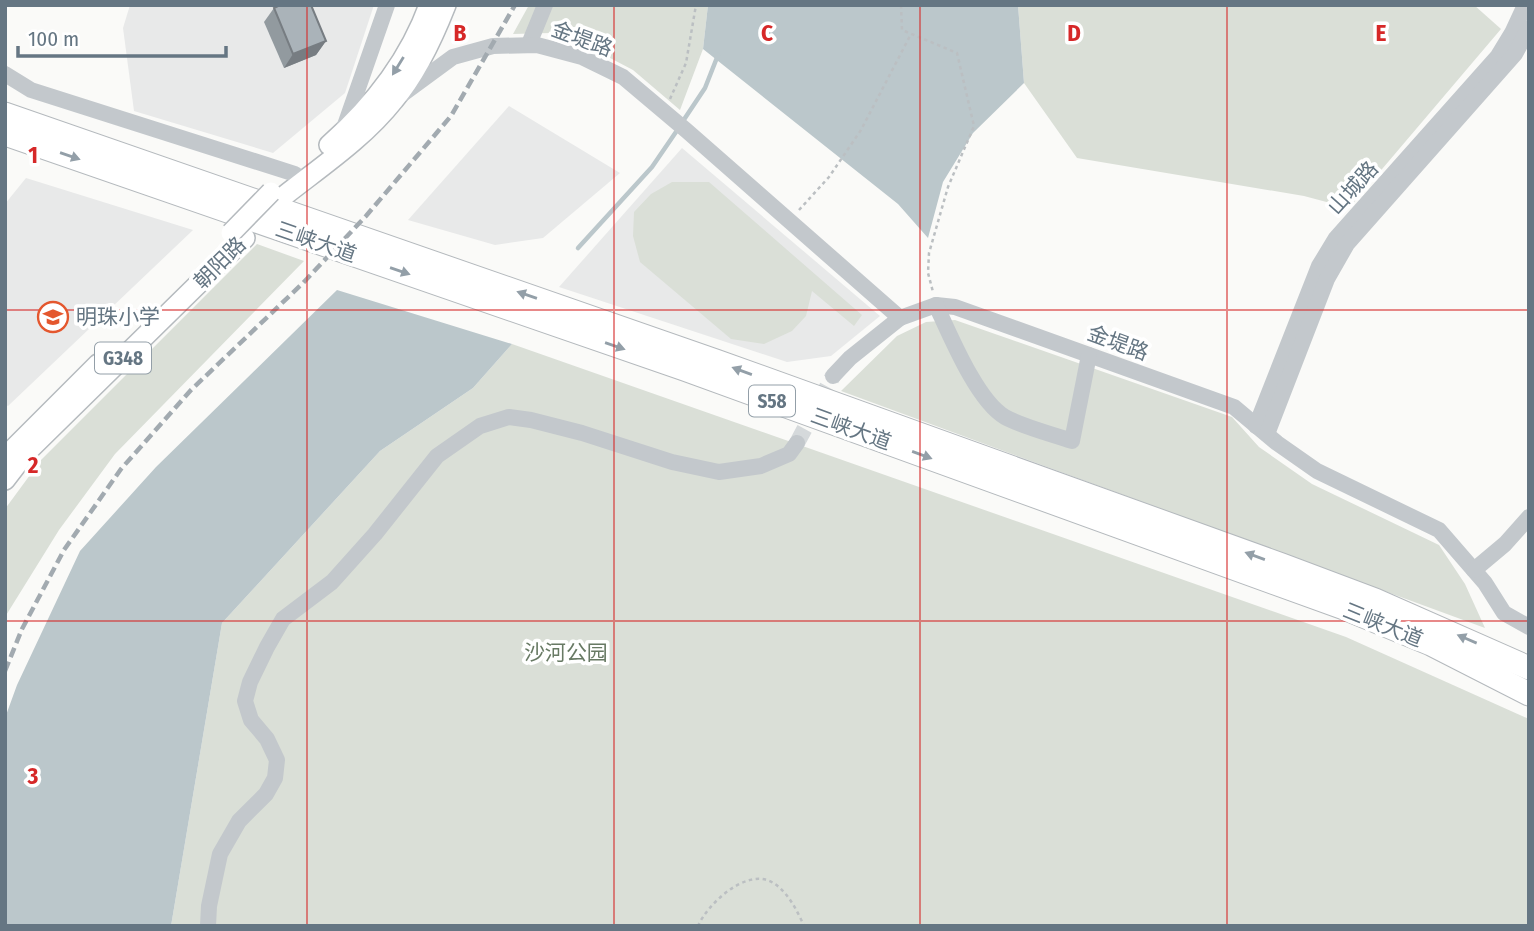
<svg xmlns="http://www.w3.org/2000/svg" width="1534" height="931" font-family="'Fira Sans Condensed','Noto Sans SC',sans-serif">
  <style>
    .built { fill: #e8e9e9 }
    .green { fill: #dadfd7 }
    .water { fill: #bbc7cb }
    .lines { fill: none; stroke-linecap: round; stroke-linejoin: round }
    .stream { stroke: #bbc7cb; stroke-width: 4.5 }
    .minor-tunnel { stroke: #d5d9db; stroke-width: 16; stroke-dasharray: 16 8; stroke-linecap: butt }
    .major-casing { stroke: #b5babe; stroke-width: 22 }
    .highway-casing { stroke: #b4b9bd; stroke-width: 25 }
    .path { stroke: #bbbfc2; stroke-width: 2.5; stroke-dasharray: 3.5 3.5; stroke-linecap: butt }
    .minor { stroke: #c3c8cc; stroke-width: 16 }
    .major { stroke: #fff; stroke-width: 19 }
    .highway { stroke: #fff; stroke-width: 23 }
    .rail { stroke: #a2aab0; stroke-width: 4.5; stroke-dasharray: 10 5; stroke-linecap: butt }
    .major-bridge-casing { stroke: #b5babe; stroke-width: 22; stroke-linecap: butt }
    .major-bridge { stroke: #fff; stroke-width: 19 }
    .wall { fill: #929a9f }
    .shaded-wall { fill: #777d82 }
    .building { fill: #aab3b9; stroke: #777d82; stroke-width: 2 }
    .oneway { fill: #939fa8 }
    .grid { fill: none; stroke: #d62828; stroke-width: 2; stroke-opacity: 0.55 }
    .labels { text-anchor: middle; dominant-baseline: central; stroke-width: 7; stroke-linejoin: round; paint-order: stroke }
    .shield { fill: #fff; stroke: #939fa8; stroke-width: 2 }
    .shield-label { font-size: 19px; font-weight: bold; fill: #657683 }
    .street-label { font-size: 21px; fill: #657683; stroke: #fff }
    .poi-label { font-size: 21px; fill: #657683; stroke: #fff; text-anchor: start }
    .park-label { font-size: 21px; fill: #687a64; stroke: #fff }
    .grid-label { font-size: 23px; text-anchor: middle; font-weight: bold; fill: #d62828; stroke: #fff; stroke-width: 7; stroke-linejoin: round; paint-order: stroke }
  </style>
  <rect width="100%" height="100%" fill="#fafaf8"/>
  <g class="built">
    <polygon points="130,5 374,5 345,93 273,153 134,111 123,28"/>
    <polygon points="509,106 620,173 543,238 495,245 408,220"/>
    <polygon points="682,148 880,316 831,356 787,362 559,287"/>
    <polygon points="26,178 193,230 8,406 5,404 5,204"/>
  </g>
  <g class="green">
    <polygon points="529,5 708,5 703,49 680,110 633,70 593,49 550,33 513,34"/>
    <polygon points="1018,5 1474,5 1501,29 1349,208 1304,196 1077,158 1024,83"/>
    <polygon points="672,182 709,182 862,315 854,326 812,291 806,316 792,331 764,344 731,339 640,262 633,236 634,212 651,194"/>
    <polygon points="257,244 304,261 115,454 59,530 5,617 5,509 41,460"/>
    <polygon points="955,320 1232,417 1259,447 1312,484 1439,545 1465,584 1485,628 841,391 897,336 926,322"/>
    <polygon points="512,344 1346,637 1529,719 1529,926 171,926 222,623 380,451 473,388"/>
  </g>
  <g class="water">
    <polygon points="708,5 1018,5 1024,83 973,133 943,182 928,238 898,204 703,49"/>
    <polygon points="337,290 512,344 473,388 380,451 222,623 171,926 5,926 5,718 17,685 80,551 156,467"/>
  </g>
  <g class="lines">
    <g class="stream">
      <polyline points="683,121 705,88 718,55"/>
      <polyline points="578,248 652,167 678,129"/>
    </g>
    <polyline class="minor-tunnel" points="797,443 833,376"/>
    <g class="major-casing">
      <g id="major">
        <path d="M329,145C372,107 409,60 429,5"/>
        <path d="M284,196C322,166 364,138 394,100C417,73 433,38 446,5"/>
        <polyline points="5,457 98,364"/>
        <polyline points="5,480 25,454 245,238"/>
      </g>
    </g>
    <g class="highway-casing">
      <g id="highway">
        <polyline points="5,114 716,361 1282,565 1375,600 1529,668"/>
        <polyline points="5,134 684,369 1344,608 1431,644 1529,694"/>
      </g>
    </g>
    <g class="path">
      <polyline points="901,5 902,30 957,53 974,126 948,187 929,253 928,273 933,292"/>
      <polyline points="670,99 686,63 696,5"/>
      <polyline points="799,210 829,177 861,130 911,34"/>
      <path d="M698,926C707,905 742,872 767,880C785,886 797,910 804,926"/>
    </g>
    <g class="minor">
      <polyline points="529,44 545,5"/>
      <polyline points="5,74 31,90 295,174"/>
      <polyline points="404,93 453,57 493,46 537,45 582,57 623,77 687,131 900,318 936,305 955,307 1234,407 1277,443 1317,471 1439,530 1485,583 1504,613 1529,627"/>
      <polyline points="343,131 387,5"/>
      <path d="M936,305C950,335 977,401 1005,417C1023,427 1052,434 1072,441L1089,355"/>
      <polyline points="833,376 850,358 900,318"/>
      <polyline points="1256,426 1319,266 1336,238 1498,56 1512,33 1525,5"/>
      <polyline points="1267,434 1327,279 1347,244 1515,54 1529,28"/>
      <polyline points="1474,570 1505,544 1529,517"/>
      <polyline points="208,926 209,906 220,854 239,821 266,794 275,778 277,760 267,739 251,720 245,701 250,682 267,647 283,619 332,582 375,534 437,456 480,426 509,417 531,420 582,433 672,462 719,472 761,466 789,454 797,443"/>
    </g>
    <use href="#major" class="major"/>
    <use href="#highway" class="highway"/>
    <polyline class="rail" points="5,671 22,629 64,550 121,469 191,390 303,283 366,216 451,116 515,5"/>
    <g class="major-bridge-casing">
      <polyline id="major-bridge" points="231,233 271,192"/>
    </g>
    <use href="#major-bridge" class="major-bridge"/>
  </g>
  <polygon class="wall" points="274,8 326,41 316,55 284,68 264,22"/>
  <polygon class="shaded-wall" points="326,41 316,55 284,68 293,54"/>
  <polygon class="building" points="280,5 311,5 326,41 293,54 274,8"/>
  <defs><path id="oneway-solid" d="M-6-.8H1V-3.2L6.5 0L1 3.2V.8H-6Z" transform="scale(1.75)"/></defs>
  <g class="oneway">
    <use href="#oneway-solid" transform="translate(398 66) rotate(122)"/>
    <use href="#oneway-solid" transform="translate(70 156) rotate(19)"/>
    <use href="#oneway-solid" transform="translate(400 271) rotate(19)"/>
    <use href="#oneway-solid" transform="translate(527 295) rotate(-161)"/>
    <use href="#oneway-solid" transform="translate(615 346) rotate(19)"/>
    <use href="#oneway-solid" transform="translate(742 371) rotate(-160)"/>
    <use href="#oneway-solid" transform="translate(922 455) rotate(20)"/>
    <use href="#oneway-solid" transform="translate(1255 556) rotate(-160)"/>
    <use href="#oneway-solid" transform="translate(1467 639) rotate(-157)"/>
  </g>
  <path class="grid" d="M307,5V926M614,5V926M920,5V926M1227,5V926M5,310H1529M5,621H1529"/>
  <defs>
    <g id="school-ring" transform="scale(1.575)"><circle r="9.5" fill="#fff" stroke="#e4572e" stroke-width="1.5"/><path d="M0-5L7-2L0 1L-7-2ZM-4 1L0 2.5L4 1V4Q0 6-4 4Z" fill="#e4572e"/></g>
  </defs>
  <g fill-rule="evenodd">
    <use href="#school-ring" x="53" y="317"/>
  </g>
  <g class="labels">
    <g class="shield">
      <rect x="95" y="342.5" width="56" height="31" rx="5"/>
      <rect x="749" y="385.5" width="46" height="31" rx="5"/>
    </g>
    <g class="shield-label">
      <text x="123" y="358">G348</text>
      <text x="772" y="401">S58</text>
    </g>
    <g class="street-label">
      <text transform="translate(582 39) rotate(20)">金堤路</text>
      <text transform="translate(1353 188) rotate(-48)">山城路</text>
      <text transform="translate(316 242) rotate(19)">三峡大道</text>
      <text transform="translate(220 263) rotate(-45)">朝阳路</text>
      <text transform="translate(1118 343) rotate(20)">金堤路</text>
      <text transform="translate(851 429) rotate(20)">三峡大道</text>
      <text transform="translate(1383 625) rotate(22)">三峡大道</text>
    </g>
    <g class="poi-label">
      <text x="76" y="317">明珠小学</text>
    </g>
    <g class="park-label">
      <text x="566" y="653">沙河公园</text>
    </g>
  </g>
  <g class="grid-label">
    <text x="460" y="41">B</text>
    <text x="767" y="41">C</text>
    <text x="1074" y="41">D</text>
    <text x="1381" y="41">E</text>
    <text x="33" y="163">1</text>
    <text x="33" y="473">2</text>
    <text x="33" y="784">3</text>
  </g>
  <rect width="1534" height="931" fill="none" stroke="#657683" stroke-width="14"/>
  <path d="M18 46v10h208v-10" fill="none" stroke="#657683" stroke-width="3.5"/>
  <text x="28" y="46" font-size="21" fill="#657683" stroke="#ffffff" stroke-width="5" paint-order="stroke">100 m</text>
</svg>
